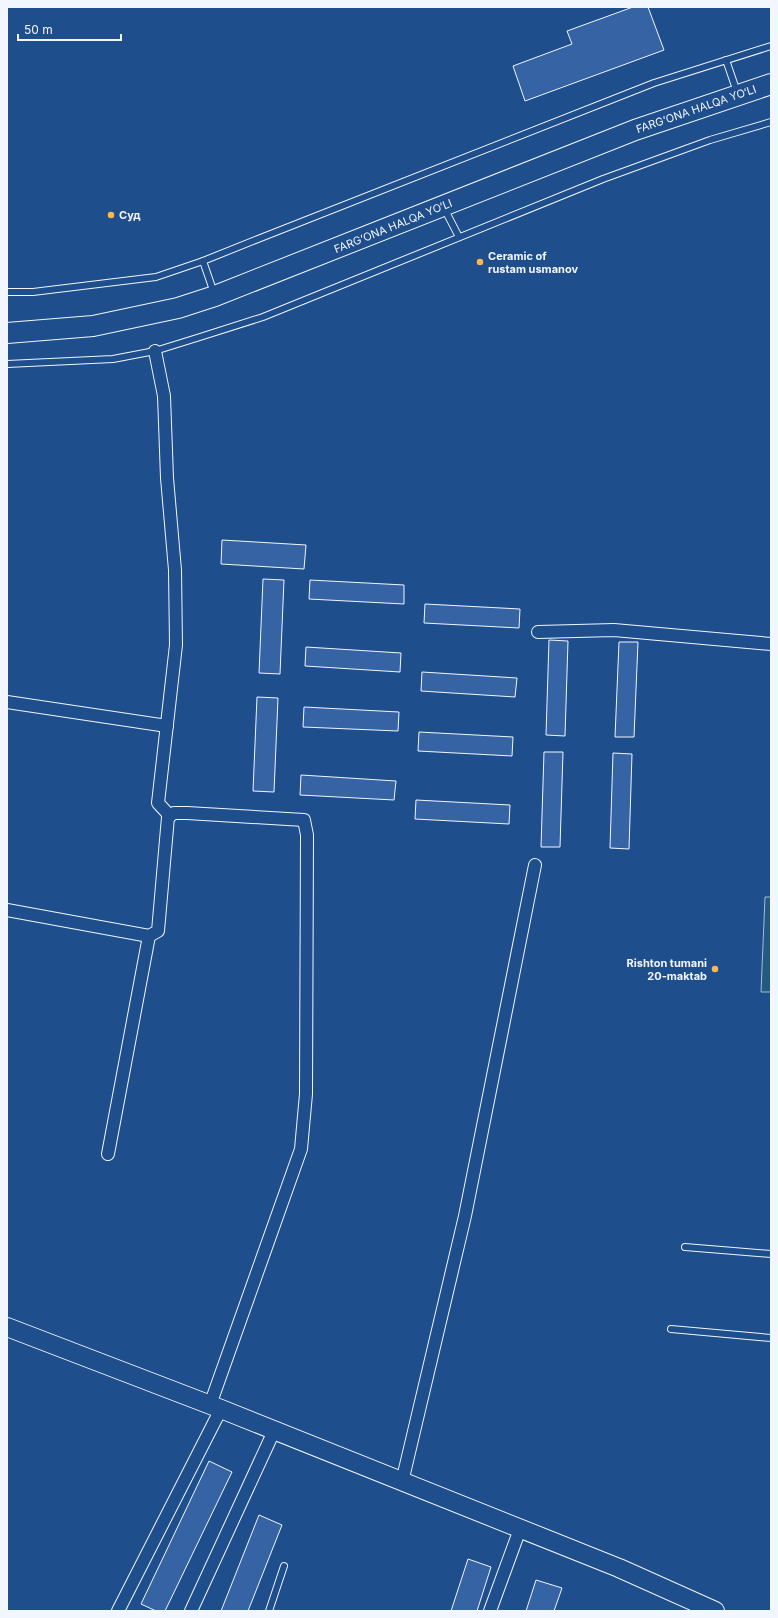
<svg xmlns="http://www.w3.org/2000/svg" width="778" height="1618" font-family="Inter,sans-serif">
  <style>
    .green { fill: #245a82; stroke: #a8bbd7 }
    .building { fill: #3563a3; stroke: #f2f6ff }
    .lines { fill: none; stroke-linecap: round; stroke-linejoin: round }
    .lane-casing { stroke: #f2f6ff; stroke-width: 8 }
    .street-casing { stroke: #f2f6ff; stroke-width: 14 }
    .secondary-casing { stroke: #f2f6ff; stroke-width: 20 }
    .primary-casing { stroke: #f2f6ff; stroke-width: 22 }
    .lane { stroke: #1f4e8c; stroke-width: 6 }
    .street { stroke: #1f4e8c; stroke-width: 12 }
    .secondary { stroke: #1f4e8c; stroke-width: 18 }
    .primary { stroke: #1f4e8c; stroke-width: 20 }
    .poi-dot { fill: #ffb74d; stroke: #1f4e8c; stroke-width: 1.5 }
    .labels { text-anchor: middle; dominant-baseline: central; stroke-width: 3; stroke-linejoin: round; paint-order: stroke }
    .street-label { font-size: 11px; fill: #f2f6ff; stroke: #1f4e8c }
    .poi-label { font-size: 11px; font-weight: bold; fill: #f2f6ff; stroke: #1f4e8c; text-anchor: start }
  </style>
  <rect width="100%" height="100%" fill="#1f4e8c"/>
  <polygon class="green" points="765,897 771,897 771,992 761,992"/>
  <g class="building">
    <polygon points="633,7 648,7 664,50 525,101 513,66 572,44 567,31"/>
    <polygon points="222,540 306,545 304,569 221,564"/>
    <polygon points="263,579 284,580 280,674 259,673"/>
    <polygon points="310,580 404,585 404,604 309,599"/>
    <polygon points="425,604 520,609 519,628 424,623"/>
    <polygon points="549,640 568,641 565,736 546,735"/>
    <polygon points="619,642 638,642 634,737 615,737"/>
    <polygon points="306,647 401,653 400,672 305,666"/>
    <polygon points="422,672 517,678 515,697 421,691"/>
    <polygon points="257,697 278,698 274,792 253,791"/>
    <polygon points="304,707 399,712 398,731 303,727"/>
    <polygon points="419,732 513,737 512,756 418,751"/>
    <polygon points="544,752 563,752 560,847 541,847"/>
    <polygon points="613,753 632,754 629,849 610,848"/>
    <polygon points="301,775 396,781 394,800 300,795"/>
    <polygon points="416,800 510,805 509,824 415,819"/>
    <polygon points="209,1461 232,1472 165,1611 156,1611 141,1604"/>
    <polygon points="259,1515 282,1525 248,1611 221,1611"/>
    <polygon points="468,1559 491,1567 477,1611 451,1611"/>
    <polygon points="536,1580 562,1588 554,1611 526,1611"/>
  </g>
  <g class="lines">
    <g class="lane-casing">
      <g id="lane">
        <polyline points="726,60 737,92"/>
        <polyline points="444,208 459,237"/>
        <polyline points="203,261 214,293"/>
        <polyline points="7,292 33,292 156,277 203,261 258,239 654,83 771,46"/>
        <polyline points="7,364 113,359 155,351 200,337 263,317 603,179 710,140 771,122"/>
        <polyline points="685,1247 771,1254"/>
        <polyline points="671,1329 771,1338"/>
        <polyline points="269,1611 284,1566"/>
      </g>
    </g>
    <g class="street-casing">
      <g id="street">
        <polyline points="155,351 164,396 167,478 175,570 176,645 158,803 170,816"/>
        <polyline points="538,632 614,630 771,644"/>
        <polyline points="7,702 167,726"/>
        <polyline points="7,910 149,936 158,931 168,817 174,813 187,813 304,820 307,835 306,1094 301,1149 210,1405"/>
        <polyline points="108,1154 149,936"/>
        <polyline points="402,1482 465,1216 535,865"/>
        <polyline points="118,1611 221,1409"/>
        <polyline points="191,1611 274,1431"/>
        <polyline points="490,1611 520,1529"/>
      </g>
    </g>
    <g class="secondary-casing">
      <polyline id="secondary" points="7,1327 221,1409 619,1568 715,1611"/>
    </g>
    <g class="primary-casing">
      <polyline id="primary" points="7,333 93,326 178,308 215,296 635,130 771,84"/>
    </g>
    <use href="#lane" class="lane"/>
    <use href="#street" class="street"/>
    <use href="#secondary" class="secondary"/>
    <use href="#primary" class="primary"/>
  </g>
  <g class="poi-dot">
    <circle cx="111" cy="215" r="4"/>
    <circle cx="480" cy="262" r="4"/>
    <circle cx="715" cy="969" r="4"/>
  </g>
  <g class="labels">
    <g class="street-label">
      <text transform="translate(696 109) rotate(-19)">FARG‘ONA HALQA YO‘LI</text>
      <text transform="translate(393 226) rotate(-22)">FARG‘ONA HALQA YO‘LI</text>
    </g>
    <g class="poi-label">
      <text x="119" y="215">Суд</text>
      <text x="488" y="256">Ceramic of<tspan x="488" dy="13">rustam usmanov</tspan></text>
      <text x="707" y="963" text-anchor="end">Rishton tumani<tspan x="707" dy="13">20-maktab</tspan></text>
    </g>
  </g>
  <rect width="778" height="1618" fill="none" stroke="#f2f6ff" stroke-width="16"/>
  <path d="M18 34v6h103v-6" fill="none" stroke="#f2f6ff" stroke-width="2"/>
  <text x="24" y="34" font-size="12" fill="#f2f6ff" stroke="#1f4e8c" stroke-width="3" paint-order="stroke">50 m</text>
</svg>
